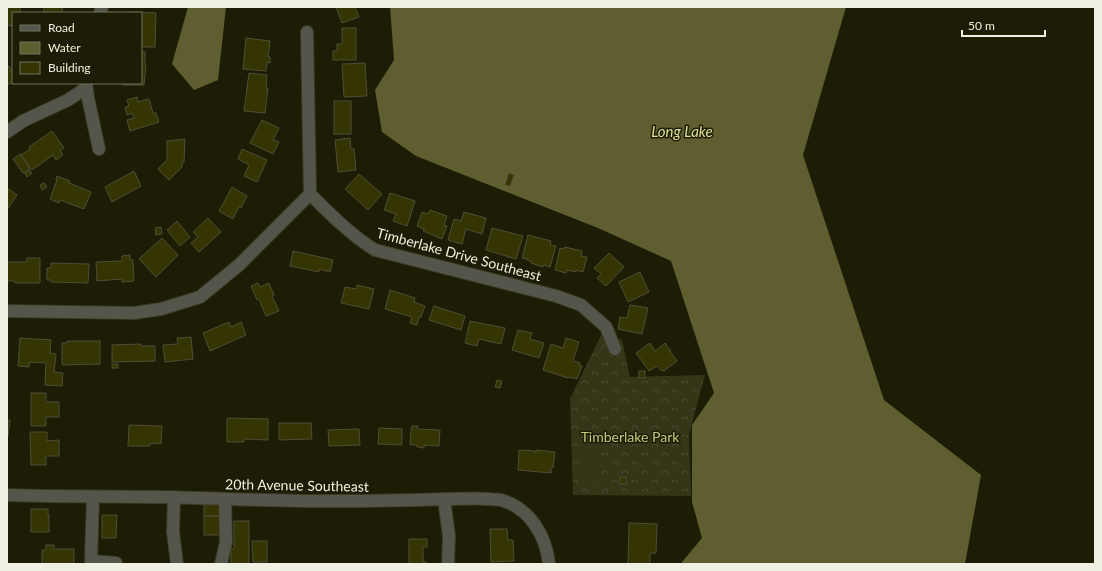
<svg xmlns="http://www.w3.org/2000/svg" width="1102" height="571" font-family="Lato,sans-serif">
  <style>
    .forest { fill: url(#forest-crowns) }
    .pitch { fill: #353618 }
    .water { fill: #5e5e31 }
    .building { fill: #353503; stroke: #4d4e36 }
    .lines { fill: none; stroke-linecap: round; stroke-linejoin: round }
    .minor-casing { stroke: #3b3b25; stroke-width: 14 }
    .minor { stroke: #55564b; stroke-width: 12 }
    .labels { text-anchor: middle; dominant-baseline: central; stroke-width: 3; stroke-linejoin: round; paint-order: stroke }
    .street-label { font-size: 14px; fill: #f0f1e3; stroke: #1d1d06 }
    .park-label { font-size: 14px; fill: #c5c67c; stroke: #1d1d06 }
    .water-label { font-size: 15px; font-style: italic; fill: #dee095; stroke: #1d1d06 }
  </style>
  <defs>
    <pattern id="forest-crowns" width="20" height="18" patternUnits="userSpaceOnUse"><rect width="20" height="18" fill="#353618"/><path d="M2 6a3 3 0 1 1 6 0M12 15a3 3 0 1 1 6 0" fill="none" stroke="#494a2e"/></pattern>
  </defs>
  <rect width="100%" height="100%" fill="#1d1d06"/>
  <polygon class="forest" points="603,331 622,340 630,377 705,375 689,435 691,496 573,495 570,399"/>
  <rect class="pitch" x="581" y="442" width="18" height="40"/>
  <g class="water">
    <polygon points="188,7 226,7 218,80 194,90 172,64"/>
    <polygon points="390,7 846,7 803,155 884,400 981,475 965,564 682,564 682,562 702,538 692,502 692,425 714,393 671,261 598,228 416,156 382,132 375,90 394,60"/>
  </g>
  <g class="building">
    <polygon points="7,7 20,7 20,13 13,13 13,26 7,25"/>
    <polygon points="44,7 62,7 63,13 44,13"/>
    <polygon points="336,7 355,7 359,17 342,23"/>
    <polygon points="128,12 156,13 155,47 141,47 141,13 128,13"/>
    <polygon points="342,28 356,28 356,60 333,60 333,51 337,51 337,44 342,44"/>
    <polygon points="246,38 270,41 268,57 270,57 270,63 267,62 266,71 243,69"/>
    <polygon points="141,51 145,52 145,65 146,65 144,85 123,85 123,83 141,83"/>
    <polygon points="365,63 367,96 344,97 342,64"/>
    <polygon points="9,66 13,76 13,82 7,85 7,67"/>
    <polygon points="249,73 267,75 266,88 268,88 265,113 244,111"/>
    <polygon points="137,97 138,102 149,99 153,113 156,113 159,122 130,131 127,120 134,118 132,113 127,115 125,107 129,106 127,100"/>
    <rect x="334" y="101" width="17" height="33"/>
    <polygon points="262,120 279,128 273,140 279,142 273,154 250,143"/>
    <polygon points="52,131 64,148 60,150 63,155 56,160 53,155 32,170 21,155 30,149 29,147"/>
    <polygon points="350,138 351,149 354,149 356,170 338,172 335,140"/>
    <polygon points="185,139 184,162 182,162 182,167 169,180 158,169 167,160 167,141"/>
    <polygon points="242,149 267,160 257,182 244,176 249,165 238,159"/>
    <polygon points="20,154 30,169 23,173 13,159"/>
    <polygon points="29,170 32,173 27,177 25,173"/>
    <polygon points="134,171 141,186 112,202 105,187"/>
    <polygon points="509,173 514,175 510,186 505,185"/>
    <polygon points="359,174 382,194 368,210 345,189"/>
    <polygon points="57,176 70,181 69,183 91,192 84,209 60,200 59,203 50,199 57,180 56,180"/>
    <polygon points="44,183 47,187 42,190 40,185"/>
    <polygon points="232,187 247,196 241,208 239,207 233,219 219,211"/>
    <polygon points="7,188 17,195 7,210"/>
    <polygon points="390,193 415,201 407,226 393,221 396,214 384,210"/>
    <polygon points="430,210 447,216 444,225 447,226 442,239 423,231 424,229 417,226 422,212 428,214"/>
    <polygon points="464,212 486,218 482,234 466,229 462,244 448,240 454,219 461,221"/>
    <polygon points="208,218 221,232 199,252 191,243 198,237 193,232"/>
    <polygon points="177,221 190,237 180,246 167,230"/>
    <polygon points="161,227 162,234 156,235 155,228"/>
    <polygon points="492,228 523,236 516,259 486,250"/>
    <polygon points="528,235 551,241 550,245 556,246 550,267 544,265 543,267 531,263 532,262 527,260 528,259 522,258"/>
    <polygon points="162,238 178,255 156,277 139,259"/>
    <polygon points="565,247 582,251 581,256 587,257 583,272 576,270 576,272 567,270 566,273 555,270 560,248 564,249"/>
    <polygon points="293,251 333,260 330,272 319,269 319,272 290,266"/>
    <polygon points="609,253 624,267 606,286 597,278 601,274 594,268"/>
    <polygon points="130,255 130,260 133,260 134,281 122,282 122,279 97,281 96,262 122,261 122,256"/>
    <polygon points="27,258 40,258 40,283 15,283 15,281 7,281 7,262 27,262"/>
    <polygon points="51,263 89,264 88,283 51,282 51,280 47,280 47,268 51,268"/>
    <polygon points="640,272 649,292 628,302 619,282"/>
    <polygon points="258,283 260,287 269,283 274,295 272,296 279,311 266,316 259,299 257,300 251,286"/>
    <polygon points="357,285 374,289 369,309 341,303 345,287 356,289"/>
    <polygon points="390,290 415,298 414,302 425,306 421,317 419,317 417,325 410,323 412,317 385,309"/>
    <polygon points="630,305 648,308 642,334 618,329 620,317 627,318"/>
    <polygon points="434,306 465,316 461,330 429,320"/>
    <polygon points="470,321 505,328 501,344 479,339 477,346 465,343"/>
    <polygon points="229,322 231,327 241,322 246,335 210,351 203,333"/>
    <polygon points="518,330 532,333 530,339 544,343 539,358 512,350"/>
    <polygon points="191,337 193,359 165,362 163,345 178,344 177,338"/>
    <polygon points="20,338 51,340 50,353 56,354 54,372 63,373 62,386 45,385 46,363 30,362 29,367 18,366"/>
    <polygon points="566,338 579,342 573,361 580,363 579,365 582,366 577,379 569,377 568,378 543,370 551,344 563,348"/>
    <polygon points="67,341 100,341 100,364 62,365 62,343 67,343"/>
    <polygon points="650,343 655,351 665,343 671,351 670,351 677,361 664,371 663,370 662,371 657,366 649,371 636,353"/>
    <polygon points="141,344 141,346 155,346 155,361 112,362 112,345"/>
    <rect x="112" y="364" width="6" height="4"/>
    <rect x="639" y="371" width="6" height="7"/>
    <polygon points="497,380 502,381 500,388 495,387"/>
    <polygon points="31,393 46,393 46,402 59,402 59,417 46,417 46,426 31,426"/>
    <polygon points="227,418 268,419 268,440 244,439 244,442 227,442"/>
    <polygon points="7,420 10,420 8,436 7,436"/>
    <polygon points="279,423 311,423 312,439 279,440"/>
    <polygon points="129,425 162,426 161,444 150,443 150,446 128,446"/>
    <polygon points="412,426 418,426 417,429 440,430 439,446 424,445 424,448 417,447 417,445 410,445 411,429 412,429"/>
    <polygon points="379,428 402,429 402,445 378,444"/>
    <polygon points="359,429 360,445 329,446 328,430"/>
    <polygon points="30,432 47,432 47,441 59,440 59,456 46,456 46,465 31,465"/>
    <polygon points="519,450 535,451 535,453 536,453 536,450 555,452 553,468 551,468 551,473 518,470"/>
    <rect x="620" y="477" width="6" height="7"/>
    <polygon points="219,504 219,516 204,516 204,505"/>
    <polygon points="31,509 48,509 48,515 49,515 49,532 31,532"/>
    <polygon points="102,515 117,515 116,538 102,538"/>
    <rect x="204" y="516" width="16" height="19"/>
    <polygon points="234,521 249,521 249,564 231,564 231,549 234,549"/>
    <polygon points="629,523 657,524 656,553 650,553 650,564 628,564"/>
    <polygon points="490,529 507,529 508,540 513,540 514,561 491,562"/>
    <polygon points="409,539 427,539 427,547 423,547 423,562 426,562 426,564 409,564"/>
    <polygon points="252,541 267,541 267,562 253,562"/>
    <polygon points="46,545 54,545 54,549 74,549 74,564 42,564 42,550 46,550"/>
  </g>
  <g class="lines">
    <g class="minor-casing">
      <g id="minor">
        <polyline points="100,13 102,7"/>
        <polyline points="307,32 310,194"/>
        <polyline points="86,83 88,98 99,149"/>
        <polyline points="7,132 23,121 68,100 86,88"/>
        <path d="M310,194C330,214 351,235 375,250L556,296L581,305L606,327L615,349"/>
        <polyline points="7,311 134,313 161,309 200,297 239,265 310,194"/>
        <path d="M7,495C57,497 108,496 158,497C220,498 282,502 345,501C379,501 413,500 447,499C461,499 475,498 489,499C493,500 498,499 501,500C530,508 546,536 549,564"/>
        <polyline points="93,497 91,561 116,563"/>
        <polyline points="174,497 173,532 177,564"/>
        <polyline points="444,499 449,536 448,564"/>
        <polyline points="221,564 226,542 225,499"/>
      </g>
    </g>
    <use href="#minor" class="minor"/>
  </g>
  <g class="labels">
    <g class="street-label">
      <text transform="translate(459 254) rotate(15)">Timberlake Drive Southeast</text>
      <text transform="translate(297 485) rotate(1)">20th Avenue Southeast</text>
    </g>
    <g class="park-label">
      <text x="630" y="436">Timberlake Park</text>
    </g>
    <g class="water-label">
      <text x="682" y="131">Long Lake</text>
    </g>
  </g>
  <rect width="1102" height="571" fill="none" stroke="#f0f1e3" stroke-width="16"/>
  <rect x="12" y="12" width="130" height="72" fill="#1d1d06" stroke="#71725e"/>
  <rect x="20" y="25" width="20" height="6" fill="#55564b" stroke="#71725e"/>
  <text x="48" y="32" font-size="12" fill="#f0f1e3">Road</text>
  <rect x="20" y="42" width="20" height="12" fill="#5e5e31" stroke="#71725e"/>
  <text x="48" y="52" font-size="12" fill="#f0f1e3">Water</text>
  <rect x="20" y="62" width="20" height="12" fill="#353503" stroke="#71725e"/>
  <text x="48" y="72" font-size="12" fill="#f0f1e3">Building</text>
  <path d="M962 30v6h83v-6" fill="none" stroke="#f0f1e3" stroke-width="2"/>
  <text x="968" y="30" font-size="12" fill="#f0f1e3" stroke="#1d1d06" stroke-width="3" paint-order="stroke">50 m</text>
</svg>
